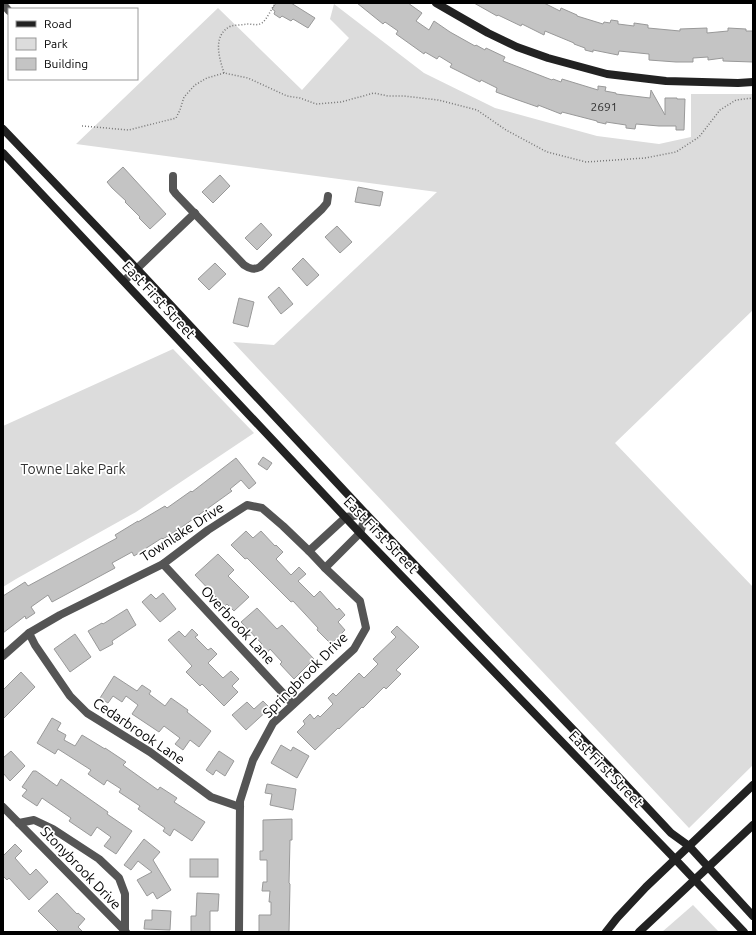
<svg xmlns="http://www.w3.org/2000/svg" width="756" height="935" font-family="Ubuntu,sans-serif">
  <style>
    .green { fill: #dcdcdc }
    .building { fill: #c4c4c4; stroke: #999 }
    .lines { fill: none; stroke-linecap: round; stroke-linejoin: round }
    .path { stroke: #777; stroke-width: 1.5; stroke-dasharray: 1 2; stroke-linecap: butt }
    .street { stroke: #555; stroke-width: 8 }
    .secondary { stroke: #222; stroke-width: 8 }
    .labels { text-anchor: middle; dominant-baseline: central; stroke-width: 3.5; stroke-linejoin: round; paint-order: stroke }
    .number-label { font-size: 12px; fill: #313131 }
    .street-label { font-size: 14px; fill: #000; stroke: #fff }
    .park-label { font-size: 14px; fill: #333; stroke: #fff }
  </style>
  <rect width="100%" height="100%" fill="#fff"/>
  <g class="green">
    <polygon points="334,4 424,73 495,108 597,136 659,144 691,137 691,94 753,94 753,310 615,443 753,587 753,765 689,828 233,342 274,345 437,192 76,144 218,8 302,90 349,38 330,19"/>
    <polygon points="173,349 254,433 136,512 16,579 3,587 3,426"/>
    <polygon points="693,905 719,932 662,932"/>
  </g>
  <g class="building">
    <polygon points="276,3 291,3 315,18 308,28 293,19 291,21 282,16 280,18 274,14 275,11 272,9"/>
    <polygon points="357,3 408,3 422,13 416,21 429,30 434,21 450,32 475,46 476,45 485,50 486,48 505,57 503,61 552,80 553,79 561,82 562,79 598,90 598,86 606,87 605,91 616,93 616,94 650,98 651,90 665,115 665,98 677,98 677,99 685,99 684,130 676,130 676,126 659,126 636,124 635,129 626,128 626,125 606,122 606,124 597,122 597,121 562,112 561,114 538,105 538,107 515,99 496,92 497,88 481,80 480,82 450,67 452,64 439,56 437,59 425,52 424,54 396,34 398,31 385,22 383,24"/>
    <polygon points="474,3 544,3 560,11 561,8 577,15 577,16 603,24 604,22 610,23 611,20 618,21 618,24 634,26 634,23 648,25 648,28 680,31 680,29 707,28 707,33 728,31 728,28 746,29 746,31 753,31 753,62 723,61 723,58 708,60 708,57 693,58 693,62 676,62 649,60 649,54 619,51 618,55 593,50 593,52 585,50 585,48 574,44 574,43 545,31 544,35 522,24 521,26 498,15 497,16"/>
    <polygon points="123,167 166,214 150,229 139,218 140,217 125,202 126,201 112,188 107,182"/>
    <polygon points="220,175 230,186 213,203 202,192"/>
    <polygon points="358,187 383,192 380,206 355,202"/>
    <polygon points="261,223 272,235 257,250 245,238"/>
    <polygon points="337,226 352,242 340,253 325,237"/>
    <polygon points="303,258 319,275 307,286 292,269"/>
    <polygon points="215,263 226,274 209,290 198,279"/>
    <polygon points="279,287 293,304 281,314 268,297"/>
    <polygon points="239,298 254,302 248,327 233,323"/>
    <polygon points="263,457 272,463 267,470 258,464"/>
    <polygon points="236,458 256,483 249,489 241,480 230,489 232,491 182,527 163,539 162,538 134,556 132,552 112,563 115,568 52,602 48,595 31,607 35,613 26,619 25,616 3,633 3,596 25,582 28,586 117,538 115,535 138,521 138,522 165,506 167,508 191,491 192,492"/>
    <polygon points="246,531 253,538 261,531 275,546 276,545 283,552 276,559 291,575 299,567 306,574 298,581 314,597 320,591 337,610 339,608 345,615 338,622 345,630 331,644 317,630 318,628 293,601 291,602 247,558 245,559 231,545"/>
    <polygon points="218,554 234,570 228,576 249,597 234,611 227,604 222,609 216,602 218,599 195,575"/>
    <polygon points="163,593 176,609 160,622 142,602 151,594 156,599"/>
    <polygon points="257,608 277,629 282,625 314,659 294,679 280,664 282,662 270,649 267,653 260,646 262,644 241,622"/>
    <polygon points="127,609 136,625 112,641 113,644 100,651 88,631 102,623 103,624"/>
    <polygon points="397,626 419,647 396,670 401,674 386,689 384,687 363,708 362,707 339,729 338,728 315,750 297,732 305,724 303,721 310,714 314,719 318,715 320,717 333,704 328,698 333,693 336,696 359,673 364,678 378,664 373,659 396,637 391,632"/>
    <polygon points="192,629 198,635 195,637 208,650 211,648 217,654 208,663 223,678 231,671 239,679 232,686 238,692 224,706 202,684 200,686 186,672 192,666 168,640 179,631 185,637"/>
    <polygon points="75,634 91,657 70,672 54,649"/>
    <polygon points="21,672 35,687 3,719 3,690"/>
    <polygon points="114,676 137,691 142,685 151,691 149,694 165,706 171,698 188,710 187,712 211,731 199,747 190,740 183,750 175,744 180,738 164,726 159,732 132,714 138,705 126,696 122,702 113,696 108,703 100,698"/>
    <polygon points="263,701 270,708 246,730 232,715 247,702 254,709"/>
    <polygon points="52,718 61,723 57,730 66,735 64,740 75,746 82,735 105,749 105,748 126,762 123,765 158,790 160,787 177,798 174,802 205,822 192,841 174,829 170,836 163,831 165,828 138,809 140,806 119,792 121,789 107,780 104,785 88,774 91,770 58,749 55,754 37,743"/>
    <polygon points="281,745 291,751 293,747 309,756 297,778 271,763"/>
    <polygon points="11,751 25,766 10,781 3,773 3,758"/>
    <polygon points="219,751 234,761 225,776 216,770 213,775 206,770"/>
    <polygon points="33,771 36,771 57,786 61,779 108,812 107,814 132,831 116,854 104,846 111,837 97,827 91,836 69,821 71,818 42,798 37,806 22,796 27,790 22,787"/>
    <polygon points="267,784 296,789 293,810 270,805 272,794 265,793"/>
    <polygon points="292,819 292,840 290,840 289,883 290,884 289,932 259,932 259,915 271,915 271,902 269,902 270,891 262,891 263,882 267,882 267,860 260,860 260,851 263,851 263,820"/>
    <polygon points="144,839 160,852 153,860 171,890 157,899 153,892 147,896 137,880 152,872 138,861 131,870 124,865"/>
    <polygon points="15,844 22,851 15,858 30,875 36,869 48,882 29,900 9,878 7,880 3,876 3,856"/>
    <rect x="190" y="859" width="28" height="18"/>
    <polygon points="57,893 77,914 78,913 85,919 78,927 83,932 59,932 38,911"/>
    <polygon points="197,893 219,894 218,911 210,911 210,932 191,932 191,916 196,916"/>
    <polygon points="152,910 171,911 170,930 144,929 145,920 152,920"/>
  </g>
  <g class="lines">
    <g class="path">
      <path d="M224,73C219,57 212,35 231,26C236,25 242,25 247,24C252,24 257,26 262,23C267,19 271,10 274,5"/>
      <polyline points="82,126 129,130 176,118 180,110 184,97 195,85 207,78 224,73 248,78 287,96 300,98 316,104 341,102 374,93 388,96 404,96 438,100 477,110 506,130 547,152 586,162 645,158 676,152 699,137 720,110 736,100 753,98"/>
    </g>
    <g class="street">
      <polyline points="3,4 9,11"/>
      <path d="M173,176V190L176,194L244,265C250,269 254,270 260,267L322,209L327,203L328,196"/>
      <polyline points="124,281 195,213"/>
      <polyline points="309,551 346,517 366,514 360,533 325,568"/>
      <polyline points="163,564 293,704"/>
      <polyline points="29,633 35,645 70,696 87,713 150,752 211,797 240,807"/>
      <polyline points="3,656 29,633 60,615 163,564 208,530 247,505 262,508 283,526 309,551 325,568 360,601 366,628 354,649 273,723 253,760 240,801 239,932"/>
      <polyline points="3,807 126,932"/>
      <polyline points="19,823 34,820 53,829 99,859 119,878 125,894 125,932"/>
    </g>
    <g class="secondary">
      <polyline points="436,3 488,33 517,47 548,58 607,74 666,81 738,83 753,82"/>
      <polyline points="3,129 137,269 366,514 613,771 671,833 689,846 753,916"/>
      <polyline points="3,153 360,533 675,859 744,932"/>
      <polyline points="606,932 617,918 646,887 753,785"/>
      <polyline points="639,932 753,825"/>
    </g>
  </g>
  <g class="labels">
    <g class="number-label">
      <text x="604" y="106">2691</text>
    </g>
    <g class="street-label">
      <text transform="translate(159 300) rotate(47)">East First Street</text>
      <text transform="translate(182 532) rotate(-33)">Townlake Drive</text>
      <text transform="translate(381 535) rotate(46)">East First Street</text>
      <text transform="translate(238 625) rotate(47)">Overbrook Lane</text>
      <text transform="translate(305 675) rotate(-45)">Springbrook Drive</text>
      <text transform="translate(139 731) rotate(34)">Cedarbrook Lane</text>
      <text transform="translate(606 769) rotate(46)">East First Street</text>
      <text transform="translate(81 868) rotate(46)">Stonybrook Drive</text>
    </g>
    <g class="park-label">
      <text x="73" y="469">Towne Lake Park</text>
    </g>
  </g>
  <rect width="756" height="935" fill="none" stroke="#000000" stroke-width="8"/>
  <rect x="8" y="8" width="130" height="72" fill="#ffffff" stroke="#999999"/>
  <rect x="16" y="21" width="20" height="6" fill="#222222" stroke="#999999"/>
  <text x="44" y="28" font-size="12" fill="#000000">Road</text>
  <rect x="16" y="38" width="20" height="12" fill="#dcdcdc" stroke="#999999"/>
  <text x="44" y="48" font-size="12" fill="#000000">Park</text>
  <rect x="16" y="58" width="20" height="12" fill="#c4c4c4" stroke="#999999"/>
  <text x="44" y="68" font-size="12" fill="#000000">Building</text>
</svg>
